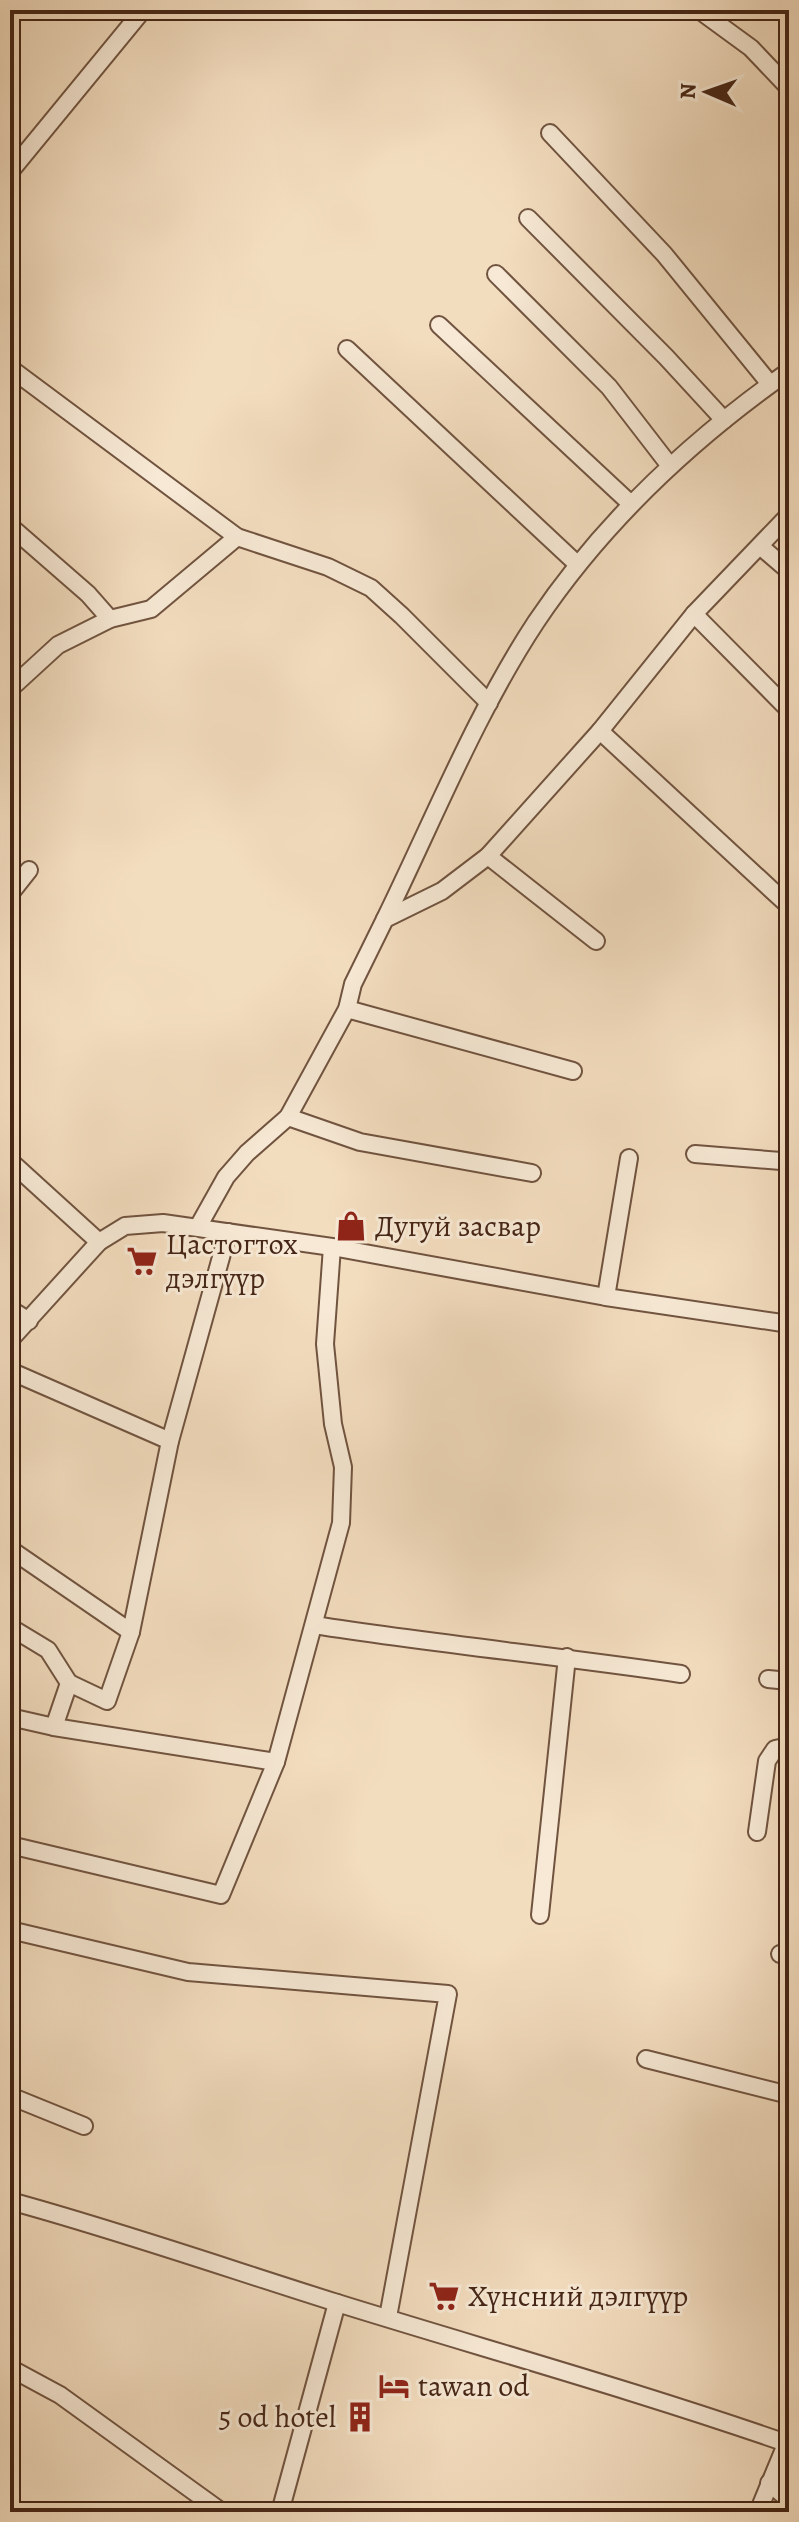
<svg xmlns="http://www.w3.org/2000/svg" width="799" height="2522" font-family="Alegreya,serif">
  <style>
    .lines { fill: none; stroke-linecap: round; stroke-linejoin: round }
    .minor-casing { stroke: #715440; stroke-width: 20 }
    .minor { stroke: #f7e9d5; stroke-width: 16 }
    .labels { text-anchor: middle; dominant-baseline: central; stroke-width: 6; stroke-linejoin: round; paint-order: stroke }
    .poi-label { font-size: 30px; fill: #462616; stroke: #f7e9d5; text-anchor: start }
  </style>
  <rect width="100%" height="100%" fill="#f3ddbf"/>
  <filter id="stains"><feTurbulence type="fractalNoise" baseFrequency=".0025" numOctaves="4"/><feColorMatrix values="0 0 0 0 .2 0 0 0 0 .09 0 0 0 0 .02 0 0 0 .5 -.17"/></filter>
  <radialGradient id="worn" r=".72"><stop offset=".6" stop-color="#630" stop-opacity="0"/><stop offset="1" stop-color="#630" stop-opacity=".3"/></radialGradient>
  <g class="lines">
    <g class="minor-casing">
      <g id="minor">
        <polyline points="699,10 751,48 789,88"/>
        <polyline points="550,133 664,254 770,384"/>
        <polyline points="10,172 143,10"/>
        <polyline points="528,218 666,357 724,420"/>
        <polyline points="496,274 609,387 670,466"/>
        <polyline points="439,325 631,504"/>
        <polyline points="347,349 577,564"/>
        <polyline points="10,368 237,537 328,567 371,588 402,616 489,703"/>
        <polyline points="10,526 88,594 110,619"/>
        <polyline points="760,546 789,571"/>
        <polyline points="694,614 789,710"/>
        <polyline points="10,689 58,645 110,619 151,609 237,537"/>
        <polyline points="600,731 789,906"/>
        <polyline points="488,856 596,941"/>
        <polyline points="10,894 29,870"/>
        <path d="M385,919C433,821 476,713 536,622C603,522 691,440 789,371"/>
        <polyline points="347,1009 573,1071"/>
        <polyline points="288,1117 360,1142 532,1173"/>
        <polyline points="695,1154 781,1161 789,1166"/>
        <polyline points="10,1161 99,1242"/>
        <polyline points="198,1227 226,1177 247,1153 288,1117 347,1009 353,984 385,919 442,891 488,856 600,731 694,614 789,515"/>
        <polyline points="606,1297 629,1158"/>
        <polyline points="10,1309 29,1321"/>
        <polyline points="10,1340 99,1242 125,1226 163,1223 332,1247 606,1297 789,1324"/>
        <polyline points="10,1371 170,1441"/>
        <polyline points="10,1549 131,1632"/>
        <path d="M314,1625C436,1644 558,1656 681,1674"/>
        <polyline points="10,1627 48,1650 69,1683"/>
        <polyline points="768,1679 789,1681"/>
        <polyline points="10,1717 54,1727 276,1762"/>
        <polyline points="54,1727 69,1683 107,1701 131,1632 170,1441 228,1232"/>
        <polyline points="757,1832 767,1761 775,1749 789,1746"/>
        <polyline points="10,1845 221,1895 276,1762 341,1523 343,1467 333,1424 325,1344 332,1247"/>
        <polyline points="540,1915 567,1657"/>
        <polyline points="10,1930 188,1972 448,1994 388,2317"/>
        <polyline points="780,1954 789,1955"/>
        <polyline points="646,2059 789,2095"/>
        <polyline points="10,2096 84,2126"/>
        <path d="M10,2201C120,2231 226,2268 334,2302C485,2349 637,2391 786,2443"/>
        <polyline points="10,2368 60,2395 222,2512"/>
        <polyline points="769,2483 789,2500"/>
        <polyline points="280,2512 337,2303"/>
        <polyline points="758,2512 789,2437"/>
      </g>
    </g>
    <use href="#minor" class="minor"/>
  </g>
  <defs>
    <g id="shop-bare" transform="scale(2.4)"><path d="M-5-2.5h2.3a2.7 3.5 0 0 1 5.4 0H5L5.5 6h-11ZM-1.5-2.5h3a1.5 2.3 0 0 0-3 0Z" fill="#8f2418" stroke="#f7e9d5" stroke-width="2.5" paint-order="stroke"/></g>
    <g id="supermarket-bare" transform="scale(2.4)"><path d="M-6-5.5h2.5l.6 2H6L4.5 2H-2.5L-4.4-4H-6ZM-1.5 3.2a1.3 1.3 0 1 0 .1 0ZM3 3.2a1.3 1.3 0 1 0 .1 0Z" fill="#8f2418" stroke="#f7e9d5" stroke-width="2.5" paint-order="stroke"/></g>
    <g id="hotel-bare" transform="scale(2.4)"><path d="M-6-4.5h1.5V1H6V5H4.5V3h-9V5H-6ZM-4 0a1.8 1.8 0 1 1 3.6 0ZM.5 0V-2.5h3Q6-2.5 6 0Z" fill="#8f2418" stroke="#f7e9d5" stroke-width="2.5" paint-order="stroke"/></g>
    <g id="building-bare" transform="scale(2.4)"><path d="M-4-6H4V6H1V3H-1V6H-4ZM-2.5-4.3h1.7v1.8h-1.7ZM.8-4.3h1.7v1.8H.8ZM-2.5-1h1.7V.8h-1.7ZM.8-1h1.7V.8H.8Z" fill="#8f2418" stroke="#f7e9d5" stroke-width="2.5" paint-order="stroke"/></g>
  </defs>
  <g fill-rule="evenodd">
    <use href="#shop-bare" x="351" y="1226"/>
    <use href="#supermarket-bare" x="142" y="1261"/>
    <use href="#supermarket-bare" x="444" y="2296"/>
    <use href="#hotel-bare" x="394" y="2386"/>
    <use href="#building-bare" x="360" y="2417"/>
  </g>
  <g class="labels">
    <g class="poi-label">
      <text x="375" y="1226">Дугуй засвар</text>
      <text x="166" y="1244">Цастогтох<tspan x="166" dy="34">дэлгүүр</tspan></text>
      <text x="468" y="2296">Хүнсний дэлгүүр</text>
      <text x="418" y="2386">tawan od</text>
      <text x="336" y="2417" text-anchor="end">5 od hotel</text>
    </g>
  </g>
  <rect width="799" height="2522" fill="none" stroke="#f3ddbf" stroke-width="40"/>
  <rect x="12" y="12" width="775" height="2498" fill="none" stroke="#462616" stroke-width="4"/>
  <rect x="20" y="20" width="759" height="2482" fill="none" stroke="#462616" stroke-width="2"/>
  <g transform="translate(707 92) rotate(272)" stroke="#f7e9d5" stroke-width="6" paint-order="stroke">
  <path d="M0-6L14 30L0 20L-14 30Z" fill="#462616"/>
  <text y="-12" font-size="22" font-weight="bold" text-anchor="middle" fill="#462616">N</text>
  </g>
  <rect width="100%" height="100%" filter="url(#stains)"/>
  <rect width="100%" height="100%" fill="url(#worn)"/>
</svg>
